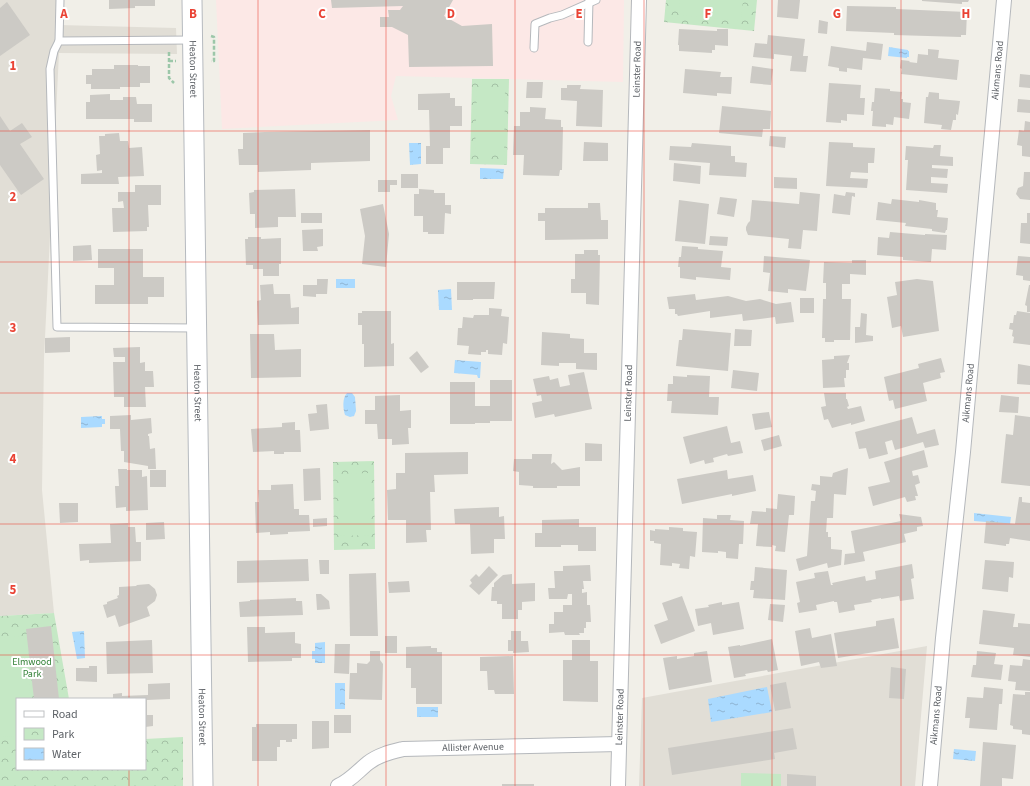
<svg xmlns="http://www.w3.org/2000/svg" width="1030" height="786" font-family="'Source Sans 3',sans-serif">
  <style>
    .education { fill: #e1ded6 }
    .medical { fill: #fce8e6 }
    .park { fill: url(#park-crowns) }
    .pitch { fill: #c5e8c5 }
    .water { fill: url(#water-ripples) }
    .building { fill: #cccac5 }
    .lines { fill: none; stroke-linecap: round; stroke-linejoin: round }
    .service-casing { stroke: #b5b8bc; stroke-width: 9 }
    .minor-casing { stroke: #b5b8bc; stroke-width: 16 }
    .secondary-casing { stroke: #b6babf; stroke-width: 21 }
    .path { stroke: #9cc7a9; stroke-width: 2.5; stroke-dasharray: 4 2; stroke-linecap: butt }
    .service { stroke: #fff; stroke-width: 7 }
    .minor { stroke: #fff; stroke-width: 14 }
    .secondary { stroke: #fff; stroke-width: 19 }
    .grid { fill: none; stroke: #ea4335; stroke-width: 1; stroke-opacity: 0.55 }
    .labels { text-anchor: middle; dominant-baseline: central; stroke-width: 4; stroke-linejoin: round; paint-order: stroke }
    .street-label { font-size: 10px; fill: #5f6368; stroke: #fff }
    .park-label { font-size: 10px; fill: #348238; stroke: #fff }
    .grid-label { font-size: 13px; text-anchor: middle; font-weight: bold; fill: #ea4335; stroke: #fff; stroke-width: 4; stroke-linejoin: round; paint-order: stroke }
  </style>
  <defs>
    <pattern id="park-crowns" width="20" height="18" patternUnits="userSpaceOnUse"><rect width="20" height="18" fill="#c5e8c5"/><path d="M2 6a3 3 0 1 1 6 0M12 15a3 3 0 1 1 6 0" fill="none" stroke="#a3c0a4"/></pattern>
    <pattern id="water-ripples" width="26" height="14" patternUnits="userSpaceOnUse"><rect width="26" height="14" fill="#aadaff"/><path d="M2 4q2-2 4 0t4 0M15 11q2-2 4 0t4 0" fill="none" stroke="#8eb4d2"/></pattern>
  </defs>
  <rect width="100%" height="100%" fill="#f1efe8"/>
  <g class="education">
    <polygon points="0,0 59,0 59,25 176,28 177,54 59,53 44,358 42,490 54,613 0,616"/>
    <polygon points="927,646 915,786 639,786 642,698"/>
  </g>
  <polygon class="medical" points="216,0 624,0 623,82 396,76 391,96 398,120 222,129"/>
  <g class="park">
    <polygon points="666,0 757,0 754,31 664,22"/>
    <polygon points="472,79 509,79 507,165 470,164"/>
    <polygon points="374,461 375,549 334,550 333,462"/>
    <polygon points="54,613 69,699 17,699 17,769 145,769 145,739 183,737 183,786 0,786 0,616"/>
  </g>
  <g class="pitch">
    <polygon points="680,0 743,0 741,21 679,15"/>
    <polygon points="477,90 505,90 504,153 475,153"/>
    <polygon points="369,473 369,535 340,536 339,474"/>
    <polygon points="28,636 30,699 17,699 17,736 0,737 0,638"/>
    <polygon points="741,773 781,774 781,786 741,786"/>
  </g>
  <g class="water">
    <polygon points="889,47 908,50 908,51 909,51 909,57 907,57 907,58 888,56"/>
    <polygon points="409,143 421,143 421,164 410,165"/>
    <polygon points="480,168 504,169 503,179 480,179"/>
    <rect x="336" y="279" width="19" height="9"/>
    <polygon points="451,289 452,310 439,310 438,290"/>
    <polygon points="455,360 481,362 480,378 478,378 477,375 454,373"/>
    <path d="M347,393H352L355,397L356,411L354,416L350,417L345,415C343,409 342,398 347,393Z"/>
    <polygon points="102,416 102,419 105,419 105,424 102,424 102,427 81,428 81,417"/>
    <polygon points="974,513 1011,517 1010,524 974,521"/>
    <polygon points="84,631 85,658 77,659 72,632"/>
    <polygon points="325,642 325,663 315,663 315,659 312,659 312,651 315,651 315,643"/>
    <rect x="335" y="683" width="10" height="26"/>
    <polygon points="767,687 772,712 711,722 708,699"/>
    <rect x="417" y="707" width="21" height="10"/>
    <polygon points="954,749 976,751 975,761 953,759"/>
  </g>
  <g class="building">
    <polygon points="109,0 155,0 155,6 135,6 135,8 109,9"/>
    <polygon points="331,0 453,0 444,16 462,26 492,24 493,66 409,67 408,35 392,27 380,27 380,17 389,17 388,10 400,10 403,6 332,8"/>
    <polygon points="778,0 800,0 798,19 777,17"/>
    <polygon points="922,0 969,0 968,2 962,2 962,4 922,1"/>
    <polygon points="7,2 30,35 0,56 0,8"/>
    <polygon points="847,6 896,7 896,9 967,12 966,35 961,35 961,37 894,35 894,33 846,31"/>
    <polygon points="819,20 828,22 827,34 818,33"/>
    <polygon points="679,29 717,31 717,29 728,29 728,46 715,45 715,50 712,50 712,53 679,51 679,45 678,45"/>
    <polygon points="768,35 805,39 803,56 808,56 806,72 790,71 792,56 774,54 774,59 753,57 755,43 767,44"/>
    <polygon points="867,42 883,44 881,60 863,58 862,70 847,68 847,72 839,71 839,68 828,66 831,46 866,51"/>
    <polygon points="928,49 939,50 938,58 959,60 957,80 901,74 902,69 900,68 901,60 910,61 909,62 917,63 918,54 928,55"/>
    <polygon points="114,65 138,65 138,66 150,66 150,83 140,83 140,87 120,87 120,89 91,89 91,84 86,84 86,75 92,75 92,69 114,69"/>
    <polygon points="752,66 773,69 771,85 750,83"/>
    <polygon points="685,69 721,72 720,77 732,77 731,94 717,93 717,96 683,93"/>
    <polygon points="1020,74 1030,75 1030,88 1019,87"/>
    <polygon points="527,82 543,82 542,98 526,98"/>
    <polygon points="829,83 861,85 860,98 865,98 864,115 847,114 847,121 841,120 841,123 826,122"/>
    <polygon points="567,85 581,85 580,89 603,90 602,127 576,126 577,101 561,100 561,88 567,88"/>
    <polygon points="875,88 890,89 890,91 902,92 901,99 903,99 903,102 911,103 909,119 894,117 893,125 886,124 886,127 872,126 873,111 871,111 872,102 874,102"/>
    <polygon points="929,92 939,93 939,99 960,101 958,115 956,114 956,120 953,120 951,130 941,129 942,125 924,123 926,97 928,97"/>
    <polygon points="450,93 450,98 455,98 455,106 462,106 462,126 450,126 450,148 443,148 443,164 426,164 426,146 430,146 429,110 418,110 418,94"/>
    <polygon points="110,94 110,100 123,100 123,97 136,97 137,104 152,104 152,122 134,122 134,119 86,119 86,102 90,102 90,95"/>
    <polygon points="1018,99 1030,100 1030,113 1017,112"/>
    <polygon points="722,106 771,111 770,129 763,129 762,137 719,133"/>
    <polygon points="530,107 546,108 545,119 561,120 561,127 563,127 562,170 560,170 559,176 523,175 524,155 513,155 514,126 520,126 520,112 530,112"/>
    <polygon points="0,116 10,131 22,123 32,137 20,144 44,179 21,195 0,165"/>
    <polygon points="1025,121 1030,122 1030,157 1022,156 1022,146 1017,145 1019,130 1024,131"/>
    <polygon points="370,130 370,161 311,163 311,170 258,172 258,165 239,165 238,149 243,149 243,133 265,132"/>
    <polygon points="119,133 120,141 128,141 129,148 142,147 144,176 118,177 119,184 81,184 81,174 102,173 102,170 97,171 96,155 100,154 99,136 105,136 105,134"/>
    <polygon points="770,136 786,137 785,148 769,146"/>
    <polygon points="584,142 608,143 608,161 583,161"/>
    <polygon points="829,142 853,143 853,147 875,148 874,163 868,163 868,173 851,172 850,178 868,179 867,188 826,186"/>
    <polygon points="692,143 731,146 731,156 735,156 735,162 747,163 746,177 709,175 710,163 669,160 670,146 691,147"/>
    <polygon points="934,145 941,145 940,156 953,157 953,166 932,165 932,168 948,169 947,178 931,177 931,183 948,184 947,193 906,190 908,160 905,160 906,146 933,148"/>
    <polygon points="674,163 701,166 700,184 673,181"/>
    <polygon points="1024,172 1030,172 1030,200 1020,199 1016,194 1018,188 1023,186"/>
    <rect x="401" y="174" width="17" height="14"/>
    <polygon points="774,177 797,178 797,189 774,188"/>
    <polygon points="378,180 397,180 397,185 390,185 390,192 378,192"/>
    <polygon points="135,185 161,185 161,205 148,205 149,227 147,227 147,231 113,232 112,208 124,208 123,201 118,202 118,192 135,192"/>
    <polygon points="295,189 296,217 278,217 278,227 255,228 255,214 250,214 249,193 254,192 254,190"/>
    <polygon points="419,189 434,190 434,193 445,193 445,205 451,205 451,214 445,213 444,234 428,234 428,232 423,232 423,216 414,216 414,194 419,194"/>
    <polygon points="800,192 820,194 817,231 803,230 801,249 788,248 789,239 748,235 746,230 746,227 748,223 750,221 752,200 799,204"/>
    <polygon points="846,192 855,193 855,197 852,196 850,215 832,213 834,194 845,196"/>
    <polygon points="720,197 737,199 734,217 717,214"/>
    <polygon points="892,199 919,202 919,200 936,203 936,210 938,210 937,217 948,218 947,230 946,230 945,233 932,231 932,229 905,226 906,223 876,220 878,202 891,204"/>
    <polygon points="679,200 709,204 705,244 675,241"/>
    <polygon points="588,203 600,203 601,220 608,220 608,239 545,240 545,221 538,221 538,213 545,213 545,208 588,208"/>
    <polygon points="383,204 389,234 386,267 362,264 365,236 360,209"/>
    <rect x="301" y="213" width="21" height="10"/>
    <polygon points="1027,213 1030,213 1030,244 1020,243 1021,223 1027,223"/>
    <polygon points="323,229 323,246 317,247 318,251 303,251 302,230"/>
    <polygon points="890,232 925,235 925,234 947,235 946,250 932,249 931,262 903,260 903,257 877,255 878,237 889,238"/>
    <polygon points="710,236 728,237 727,246 709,245"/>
    <polygon points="248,237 261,237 261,239 281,238 281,264 279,264 279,276 263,276 263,269 253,269 253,265 246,265 245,239 248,239"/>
    <polygon points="91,245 92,260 73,261 73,246"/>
    <polygon points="682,246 698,247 698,249 723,251 721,267 731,268 730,280 696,277 696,280 680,278 680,267 678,267 679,257 681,257"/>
    <polygon points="98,249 143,249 143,277 164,277 164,297 148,297 148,304 95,304 95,285 114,285 114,268 98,268"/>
    <polygon points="584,250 598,250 598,255 600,255 599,305 586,304 586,293 571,293 571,279 575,279 575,254 584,254"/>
    <polygon points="764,256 810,260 806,291 788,289 788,293 768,291 770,273 763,272"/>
    <polygon points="1018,256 1030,257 1030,281 1023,280 1023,276 1016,275"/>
    <polygon points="852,260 866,260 866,275 850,274 850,284 842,284 842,299 851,299 850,340 834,340 834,342 825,342 825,338 822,338 823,299 826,299 826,283 823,283 824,262 852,263"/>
    <polygon points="317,279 328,279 327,294 316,294 316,297 303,296 303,285 317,285"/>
    <polygon points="917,279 933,281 939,331 903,337 901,326 892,328 887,297 897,295 895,282"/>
    <polygon points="457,282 495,282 494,299 473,299 473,300 457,300"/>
    <polygon points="273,284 274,294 290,294 291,308 299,307 299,324 258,325 257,301 261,300 260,285"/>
    <polygon points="1029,285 1030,285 1030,312 1027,312 1027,306 1025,305"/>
    <polygon points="695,294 696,300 728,296 746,301 760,299 776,304 791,302 794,322 776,324 775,317 743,321 742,314 710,318 710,311 678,316 677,314 675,314 675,309 669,309 667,297"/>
    <rect x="800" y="298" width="14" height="15"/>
    <polygon points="489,308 502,309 501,316 509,317 507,344 503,343 502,355 488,354 488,350 486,350 486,352 481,352 481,355 468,354 469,346 457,345 458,328 462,328 463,317 473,318 474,315 489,315"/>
    <polygon points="362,311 391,311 391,344 394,343 394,366 364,367 364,344 362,344 362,325 358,325 358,313 362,313"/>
    <polygon points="1017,311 1030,313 1030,345 1013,343 1014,337 1012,336 1013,330 1009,329 1010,323 1013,323 1014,315 1016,315"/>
    <polygon points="861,313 867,314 866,335 873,336 873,341 855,343 855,327 860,327"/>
    <polygon points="683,329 731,333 728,371 676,366 679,340 682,340"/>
    <polygon points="735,329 752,330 751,346 734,346"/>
    <polygon points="542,332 570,334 570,338 584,339 584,353 597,353 597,370 576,369 576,363 559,363 559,366 541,365"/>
    <polygon points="250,334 274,334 275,350 301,349 301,377 251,378"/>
    <polygon points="70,337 70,352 45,353 45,338"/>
    <polygon points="140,347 140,363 145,362 145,371 153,371 154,387 145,387 146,407 124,407 124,397 114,397 113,362 125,362 125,357 114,357 113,348"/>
    <polygon points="417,351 429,367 421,373 409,358"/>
    <polygon points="850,355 847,363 849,363 849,370 846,370 846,378 844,378 845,387 823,388 822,360 834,359 834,356"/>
    <polygon points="941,358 945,372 940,373 941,378 923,383 927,401 895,409 893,400 889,401 884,377 919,368 918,364"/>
    <polygon points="1018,364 1030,366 1030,385 1017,384"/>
    <polygon points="733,370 759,373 757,391 731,388"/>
    <polygon points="584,372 592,409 555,417 554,414 535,418 532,403 542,401 541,395 537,396 533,379 549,376 550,380 558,378 560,387 570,385 568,375"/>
    <polygon points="687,375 710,376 709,397 719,397 718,415 671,413 672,401 667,401 668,384 673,384 673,376 687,377"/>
    <polygon points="490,380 512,380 512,421 490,421 490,423 475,423 475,424 450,424 450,382 475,382 475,406 490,406"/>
    <polygon points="824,393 846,393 846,399 847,399 849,406 847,407 848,409 861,406 865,421 851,425 851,423 832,428 828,419 824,420 821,407 826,406"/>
    <polygon points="400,395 400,411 411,410 411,428 408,428 409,444 392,445 392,439 378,439 377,424 365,424 365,410 375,410 375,396"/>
    <polygon points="1001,395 1019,397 1018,413 999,412"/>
    <polygon points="327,404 329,429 310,431 308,414 317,413 316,405"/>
    <polygon points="769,412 772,427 755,430 752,414"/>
    <polygon points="131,415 131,420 151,418 152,433 148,434 148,436 149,436 150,449 155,448 156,469 148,469 148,466 124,462 124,451 121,451 120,429 110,429 110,416"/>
    <polygon points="1015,415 1030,417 1030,486 1001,483 1006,434 1013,435"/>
    <polygon points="912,417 917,434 935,429 939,445 925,448 923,442 895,450 892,440 885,442 888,454 869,459 866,448 859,449 855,432"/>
    <polygon points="295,422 295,430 300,430 301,452 284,452 284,454 274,454 274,451 253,452 251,429 282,427 282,423"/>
    <polygon points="727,426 731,443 740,441 743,453 728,456 727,454 713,458 714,462 705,464 704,460 690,464 683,437"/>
    <polygon points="779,435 782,446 764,451 761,440"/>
    <polygon points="585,443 602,444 602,461 585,461"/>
    <polygon points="924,450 928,467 912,471 913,476 918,475 920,483 915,485 918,496 915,496 916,500 907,502 905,497 873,506 868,487 890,482 884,462"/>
    <polygon points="468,452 468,474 434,475 435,492 430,492 431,530 426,530 427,542 406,543 406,520 388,520 387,490 396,489 396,473 405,473 405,453"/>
    <polygon points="532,454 552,454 551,464 554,462 562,470 580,467 580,486 557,486 557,488 533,488 533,486 519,485 519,472 513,471 514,459 532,459"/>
    <polygon points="320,468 321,500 304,501 303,469"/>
    <polygon points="848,468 846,495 834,494 833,518 827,518 826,532 828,532 828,537 831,537 831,549 842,550 841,565 828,568 827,563 799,571 796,559 807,556 811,501 815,501 816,491 811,490 812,484 820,485 820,476 832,477 833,473"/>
    <polygon points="118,469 127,469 127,470 142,470 142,477 147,476 148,510 126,511 126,507 116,508 115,486 119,486"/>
    <rect x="150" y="470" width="16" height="17"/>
    <polygon points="727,470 728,479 753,475 756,491 732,496 732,494 682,504 677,479"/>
    <polygon points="293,484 294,509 299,509 299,515 309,515 310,531 288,532 288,534 270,535 270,532 256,533 255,502 259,502 258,490 271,490 271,485"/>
    <polygon points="778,494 795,496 794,515 789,515 785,552 775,551 776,546 772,545 772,547 756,546 758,524 750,524 752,511 766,512 766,508 777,509"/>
    <polygon points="1019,497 1022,497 1022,502 1030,503 1030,541 1010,538 1009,544 1006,544 1006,546 984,543 986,521 1015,524"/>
    <polygon points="59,503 78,503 78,522 60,523"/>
    <polygon points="499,507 499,517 504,516 505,539 494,539 494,553 471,554 470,524 455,524 454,509"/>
    <polygon points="899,514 921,517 923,526 917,527 917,531 904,534 906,542 863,552 865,561 844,565 845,554 855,553 851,531 901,521"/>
    <polygon points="717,515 731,515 730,520 744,521 743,544 739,544 738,559 726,558 726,552 718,551 718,553 702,552 703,518 717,519"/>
    <polygon points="327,518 327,526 313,527 313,519"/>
    <polygon points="579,519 579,527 596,527 596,551 578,551 578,545 561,545 561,547 535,547 535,533 542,533 542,520"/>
    <polygon points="164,522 165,539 146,540 146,523"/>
    <polygon points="128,523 128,527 135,527 136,542 141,542 141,561 89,563 89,560 80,561 79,544 111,543 110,524"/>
    <polygon points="669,527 683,528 683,531 697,532 695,557 690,556 689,569 679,568 680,564 672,563 672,566 660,565 661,544 654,543 654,541 650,541 650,530 655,531 655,529 669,530"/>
    <polygon points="308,559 309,581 237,583 237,561"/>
    <polygon points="319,560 329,560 329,574 320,574"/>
    <polygon points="985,560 1014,562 1013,578 1009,577 1008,592 982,589"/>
    <polygon points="912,564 914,578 911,579 914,599 900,601 899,596 881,599 881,598 871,600 872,602 854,605 855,610 839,613 837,602 834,602 834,601 816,605 817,610 799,613 797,603 800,602 796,582 815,578 814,573 828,571 831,585 833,585 832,583 865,576 866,581 876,579 875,571"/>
    <polygon points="590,565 591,581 583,581 584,589 582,589 582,593 587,592 587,605 590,605 591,622 586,622 586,628 584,628 584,633 579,633 580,635 565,635 564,632 549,633 549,624 554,624 554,612 563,612 563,605 572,605 572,594 568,594 567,599 549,599 548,588 555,588 554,571 563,571 563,566"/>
    <polygon points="489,566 498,575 479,595 469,586 472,583 470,580 476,574 479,577"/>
    <polygon points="755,567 787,570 785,600 753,598 754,590 750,590 751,581 754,581"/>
    <polygon points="376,573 378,636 350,636 349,574"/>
    <polygon points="512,574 512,584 535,583 535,601 522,602 522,610 518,610 518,619 502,619 502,604 497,604 497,601 491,601 492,587 494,587 494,583 503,575"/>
    <polygon points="409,581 410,592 389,593 388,582"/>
    <polygon points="149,584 155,589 157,595 155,601 147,607 150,616 119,627 115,615 107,618 103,605 107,604 107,602 118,598 117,596 119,595 119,587 136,586 137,585"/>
    <polygon points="316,594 321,594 329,601 330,609 317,610"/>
    <polygon points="682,596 695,631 661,644 654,625 668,620 662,603"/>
    <polygon points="296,598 296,601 302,601 303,615 240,617 239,602 250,601 250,600"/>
    <polygon points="722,602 722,605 739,602 744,629 713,635 711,623 698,626 695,609 709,607 708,605"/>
    <polygon points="770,604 785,605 783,622 768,620"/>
    <polygon points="983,610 1015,614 1013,627 1018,627 1018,623 1030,624 1030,657 1013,655 1014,648 979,644"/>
    <polygon points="894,618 899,648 838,658 834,633 876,626 876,621"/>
    <polygon points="51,626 59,699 34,699 26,629"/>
    <polygon points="247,627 265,627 265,633 295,632 295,643 301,644 301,658 292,658 292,661 248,662"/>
    <polygon points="810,628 812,638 831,634 837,666 821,668 819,662 801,666 795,631"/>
    <polygon points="511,631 521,631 521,641 528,641 529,652 513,653 513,651 508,651 508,640 511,640"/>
    <rect x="385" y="636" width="12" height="17"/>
    <polygon points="772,639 778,670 768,672 767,670 745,674 746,676 734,678 728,647 740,645 740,646"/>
    <polygon points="152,640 153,673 107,674 106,642"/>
    <polygon points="572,640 590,640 590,661 598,661 598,702 563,701 563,660 572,660"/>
    <polygon points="335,644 350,644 349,674 334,673"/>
    <polygon points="431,646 431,648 437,648 437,652 442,652 442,704 416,704 416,688 411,688 411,668 406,668 406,647"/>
    <polygon points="370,651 380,651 380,660 383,664 382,700 349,699 350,673 357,673 357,663 367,664 370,661"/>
    <polygon points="707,651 712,682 669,690 663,658 677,656 677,659 694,656 694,653"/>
    <polygon points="977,651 996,653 994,664 1003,665 1001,680 971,677 973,665 976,665"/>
    <polygon points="513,656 514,694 495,694 494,690 488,690 487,671 480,671 480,657"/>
    <polygon points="1023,659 1030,660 1030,691 1015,690 1016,682 1008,681 1010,665 1022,666"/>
    <polygon points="89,666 97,666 97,682 76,681 76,668 89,668"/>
    <polygon points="891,667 906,669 904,699 889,698"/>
    <polygon points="786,682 791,708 775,711 770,685"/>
    <polygon points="170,683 170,699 147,700 147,715 153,715 153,726 145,727 145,699 113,699 113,694 122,693 122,696 148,695 148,684"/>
    <polygon points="984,687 1003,689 1002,704 999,704 997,730 969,728 970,718 965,718 967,697 983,698"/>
    <polygon points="1025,692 1030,692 1030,735 1022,734 1022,730 1013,729 1013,726 1010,725 1013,694 1025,695"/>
    <rect x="334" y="715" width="17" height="18"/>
    <polygon points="312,721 329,721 329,748 312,749"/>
    <polygon points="256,724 297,724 297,739 292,739 292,742 286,742 286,740 280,740 280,747 277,747 277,761 252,761 252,727 256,727"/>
    <polygon points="793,728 797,749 774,753 775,759 672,775 668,748"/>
    <polygon points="983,742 1016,745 1013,779 1002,778 1002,786 980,786"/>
    <polygon points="787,774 816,776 816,786 787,786"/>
    <rect x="502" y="784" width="32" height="2"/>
  </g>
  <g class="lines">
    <g class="service-casing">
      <g id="service">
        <polyline points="192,40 59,41 54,51 50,69 57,327 197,328"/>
        <polyline points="59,41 60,0"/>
        <polyline points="588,42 589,0"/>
        <polyline points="534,48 535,24 550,18 562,15 596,0"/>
      </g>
    </g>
    <g class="minor-casing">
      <g id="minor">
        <path id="s1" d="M338,786C350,781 358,771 368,763C378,755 391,752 403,749L619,744"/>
        <path id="s2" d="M618,786L639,0"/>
        <path id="s3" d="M930,786L943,638L963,452L1004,0"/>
      </g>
    </g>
    <g class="secondary-casing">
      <g id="secondary">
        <path id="s4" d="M192,0L203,786"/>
      </g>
    </g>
    <g class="path">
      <polyline points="211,36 214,37 214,61 211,61"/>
      <polyline points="169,52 169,78 174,83"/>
      <polyline points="169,61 176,61"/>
    </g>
    <use href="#service" class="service"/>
    <use href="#minor" class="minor"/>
    <use href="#secondary" class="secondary"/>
  </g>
  <path class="grid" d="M129,0V699M258,0V786M386,0V786M515,0V786M644,0V786M772,0V786M901,0V786M0,131H1030M0,262H1030M0,393H1030M0,524H1030M0,655H1030M129,769V786"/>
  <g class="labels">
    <g class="street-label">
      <text stroke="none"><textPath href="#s4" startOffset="69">Heaton Street</textPath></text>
      <text stroke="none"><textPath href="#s2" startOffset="717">Leinster Road</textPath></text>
      <text stroke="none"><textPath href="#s3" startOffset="719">Aikmans Road</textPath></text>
      <text stroke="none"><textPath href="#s4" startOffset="393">Heaton Street</textPath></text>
      <text stroke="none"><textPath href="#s2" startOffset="393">Leinster Road</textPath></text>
      <text stroke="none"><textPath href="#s3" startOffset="395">Aikmans Road</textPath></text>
      <text stroke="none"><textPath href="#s3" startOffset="71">Aikmans Road</textPath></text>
      <text stroke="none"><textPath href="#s4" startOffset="717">Heaton Street</textPath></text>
      <text stroke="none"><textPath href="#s2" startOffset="69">Leinster Road</textPath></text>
      <text stroke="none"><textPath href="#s1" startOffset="146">Allister Avenue</textPath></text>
    </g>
    <g class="park-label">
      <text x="32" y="662">Elmwood<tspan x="32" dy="12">Park</tspan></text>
    </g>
  </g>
  <g class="grid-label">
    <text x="64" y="18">A</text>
    <text x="193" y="18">B</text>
    <text x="322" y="18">C</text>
    <text x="451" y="18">D</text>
    <text x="579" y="18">E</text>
    <text x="708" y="18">F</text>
    <text x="837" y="18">G</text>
    <text x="966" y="18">H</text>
    <text x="13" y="70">1</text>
    <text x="13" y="201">2</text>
    <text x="13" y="332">3</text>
    <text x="13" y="463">4</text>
    <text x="13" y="594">5</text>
  </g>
  <rect x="16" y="698" width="130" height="72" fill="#ffffff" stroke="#bfc1c3"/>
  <rect x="24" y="711" width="20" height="6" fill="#ffffff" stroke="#bfc1c3"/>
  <text x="52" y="718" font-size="12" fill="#5f6368">Road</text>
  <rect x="24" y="728" width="20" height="12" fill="url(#park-crowns)" stroke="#bfc1c3"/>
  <text x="52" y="738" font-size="12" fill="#5f6368">Park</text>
  <rect x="24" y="748" width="20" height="12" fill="url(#water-ripples)" stroke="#bfc1c3"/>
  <text x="52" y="758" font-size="12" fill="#5f6368">Water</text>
</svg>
